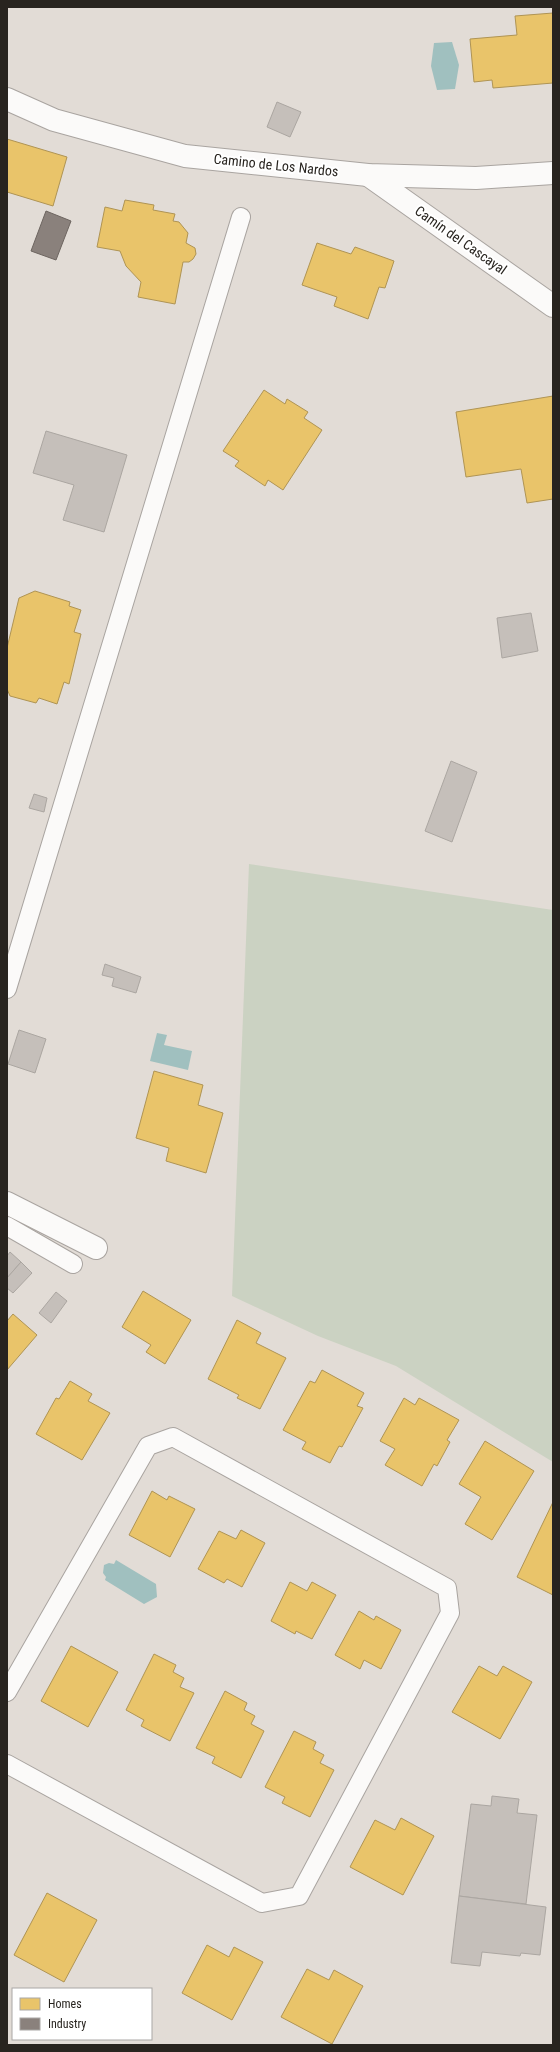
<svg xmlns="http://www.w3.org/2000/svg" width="560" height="2052" font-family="'Roboto Condensed',sans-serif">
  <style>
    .green { fill: #cbd2c2 }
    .water { fill: #a0c0bf }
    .homes { fill: #e9c46a; stroke: #af9454 }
    .industry { fill: #8a817c; stroke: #6d6560 }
    .building { fill: #c5bfba; stroke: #aba6a1 }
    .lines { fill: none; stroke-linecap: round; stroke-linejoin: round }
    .service-casing { stroke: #a9a4a0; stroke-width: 20 }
    .minor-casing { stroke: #a9a4a0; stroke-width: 24 }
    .service { stroke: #fbfaf9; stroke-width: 18 }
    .minor { stroke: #fbfaf9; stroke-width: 22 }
    .labels { text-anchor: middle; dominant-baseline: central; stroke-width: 4; stroke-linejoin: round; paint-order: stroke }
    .street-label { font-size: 14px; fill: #28241f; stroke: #fff }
  </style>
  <rect width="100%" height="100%" fill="#e2dcd6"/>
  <polygon class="green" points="249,864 553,910 553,1462 396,1366 318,1336 232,1296"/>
  <g class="water">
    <polygon points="452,42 459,65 455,89 437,90 431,66 434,43"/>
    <polygon points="157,1033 167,1035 164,1045 192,1051 188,1070 150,1061"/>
    <polygon points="116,1560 156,1584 157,1597 144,1604 105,1580 106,1577 103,1573 104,1565 109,1563 114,1564"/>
  </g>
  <g class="homes">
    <polygon points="553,13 553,83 493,88 492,80 474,82 470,39 517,35 515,16"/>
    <polygon points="7,139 67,157 53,206 7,192"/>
    <polygon points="125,200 154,205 153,210 175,214 173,221 179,222 188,233 186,243 195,248 196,254 193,259 189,262 183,262 175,304 138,297 141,282 126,266 120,251 97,247 105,207 122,211"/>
    <polygon points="317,243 351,254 355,247 394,261 385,288 379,287 368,319 334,306 337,297 302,285"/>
    <polygon points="264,390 285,404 287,399 308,412 304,418 322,430 283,490 268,480 265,486 235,466 239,461 223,451"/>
    <polygon points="553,396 553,499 527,503 521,469 466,477 456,412"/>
    <polygon points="35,591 70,602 69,606 81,610 74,632 81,634 69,684 64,682 57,704 39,698 36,703 10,696 7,689 7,648 19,598"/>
    <polygon points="154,1071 203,1085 198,1105 223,1113 206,1173 166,1161 169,1148 136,1138"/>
    <polygon points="143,1291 191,1320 165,1364 146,1352 151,1345 122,1327"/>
    <polygon points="13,1314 37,1335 7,1370 7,1321"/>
    <polygon points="237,1320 261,1333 256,1343 286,1358 260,1409 237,1398 239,1395 208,1379"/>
    <polygon points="322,1370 364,1393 357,1406 363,1408 342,1447 339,1446 330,1463 302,1449 306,1442 283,1430 310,1381 315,1383"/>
    <polygon points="70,1381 92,1394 88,1401 110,1413 82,1460 36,1434 56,1398 59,1399"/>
    <polygon points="404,1398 415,1405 419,1398 459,1420 447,1440 450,1442 437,1466 434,1464 422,1486 385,1465 395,1449 380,1441"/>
    <polygon points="485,1441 534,1471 492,1540 465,1524 481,1497 459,1484"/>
    <polygon points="152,1491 167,1500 169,1496 195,1509 170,1557 129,1535"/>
    <polygon points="553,1502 553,1595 517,1577"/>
    <polygon points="241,1530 265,1543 242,1587 227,1579 224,1583 198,1569 219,1531 236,1539"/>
    <polygon points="290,1582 307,1591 312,1582 336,1595 312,1639 296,1631 295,1634 271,1621"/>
    <polygon points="359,1611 374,1620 376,1616 401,1630 381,1669 364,1660 360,1669 335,1655"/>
    <polygon points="71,1646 118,1672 88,1727 41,1701"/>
    <polygon points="154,1654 176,1665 173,1672 184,1678 180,1687 194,1693 170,1741 141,1726 144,1720 126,1710"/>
    <polygon points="479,1666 497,1676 503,1666 532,1682 500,1739 452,1712"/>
    <polygon points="225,1691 247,1703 244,1710 255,1716 251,1724 264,1731 241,1778 212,1763 215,1757 196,1748"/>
    <polygon points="294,1731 316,1742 313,1749 324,1755 320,1763 334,1770 310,1817 282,1803 285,1797 265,1787"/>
    <polygon points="401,1818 434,1836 403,1895 350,1867 375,1820 395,1830"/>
    <polygon points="47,1893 97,1920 64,1982 14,1955"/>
    <polygon points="207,1945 229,1957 234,1947 263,1962 232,2020 182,1993"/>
    <polygon points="307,1969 329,1980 334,1970 363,1986 332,2044 281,2017"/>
  </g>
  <polygon class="industry" points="46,211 71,221 56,260 31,251"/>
  <g class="building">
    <polygon points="277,102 301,112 290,137 267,127"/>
    <polygon points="46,431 127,455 104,532 63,520 74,485 33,473"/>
    <polygon points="531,613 538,651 502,658 497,618"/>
    <polygon points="451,761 477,772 452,842 425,831"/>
    <polygon points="34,794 47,798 44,812 29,808"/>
    <polygon points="105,964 141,977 136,993 112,986 114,978 102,975"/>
    <polygon points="19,1030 46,1039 35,1073 8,1064"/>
    <polygon points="10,1252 21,1262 7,1278 7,1256"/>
    <polygon points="21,1262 32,1273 13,1293 7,1288 7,1278"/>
    <polygon points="56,1292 67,1301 51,1323 39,1313"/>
    <polygon points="492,1796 519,1799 517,1813 537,1815 526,1904 459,1896 471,1804 491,1806"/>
    <polygon points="459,1896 546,1907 540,1955 521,1953 520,1956 482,1952 480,1966 451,1963"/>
  </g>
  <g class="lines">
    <g class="service-casing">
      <g id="service">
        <polyline points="7,989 241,217"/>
        <polyline points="7,1226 73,1264"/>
        <polyline points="7,1692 148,1446 173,1437 447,1588 450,1613 299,1896 262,1903 7,1764"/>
      </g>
    </g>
    <g class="minor-casing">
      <g id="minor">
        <polyline points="7,99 54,120 185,156 368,175 476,178 553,173"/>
        <polyline points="368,175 553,306"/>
        <polyline points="7,1203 96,1248"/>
      </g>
    </g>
    <use href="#service" class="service"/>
    <use href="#minor" class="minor"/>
  </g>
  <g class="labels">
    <g class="street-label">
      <text transform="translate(276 165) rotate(6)">Camino de Los Nardos</text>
      <text transform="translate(461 240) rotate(35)">Camín del Cascayal</text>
    </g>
  </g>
  <rect width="560" height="2052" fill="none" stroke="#28241f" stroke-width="16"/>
  <rect x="12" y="1988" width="140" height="52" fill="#ffffff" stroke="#a9a7a5"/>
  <rect x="20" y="1998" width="20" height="12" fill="#e9c46a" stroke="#a9a7a5"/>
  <text x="48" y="2008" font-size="12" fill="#28241f">Homes</text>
  <rect x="20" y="2018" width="20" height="12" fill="#8a817c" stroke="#a9a7a5"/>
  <text x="48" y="2028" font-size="12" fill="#28241f">Industry</text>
</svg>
